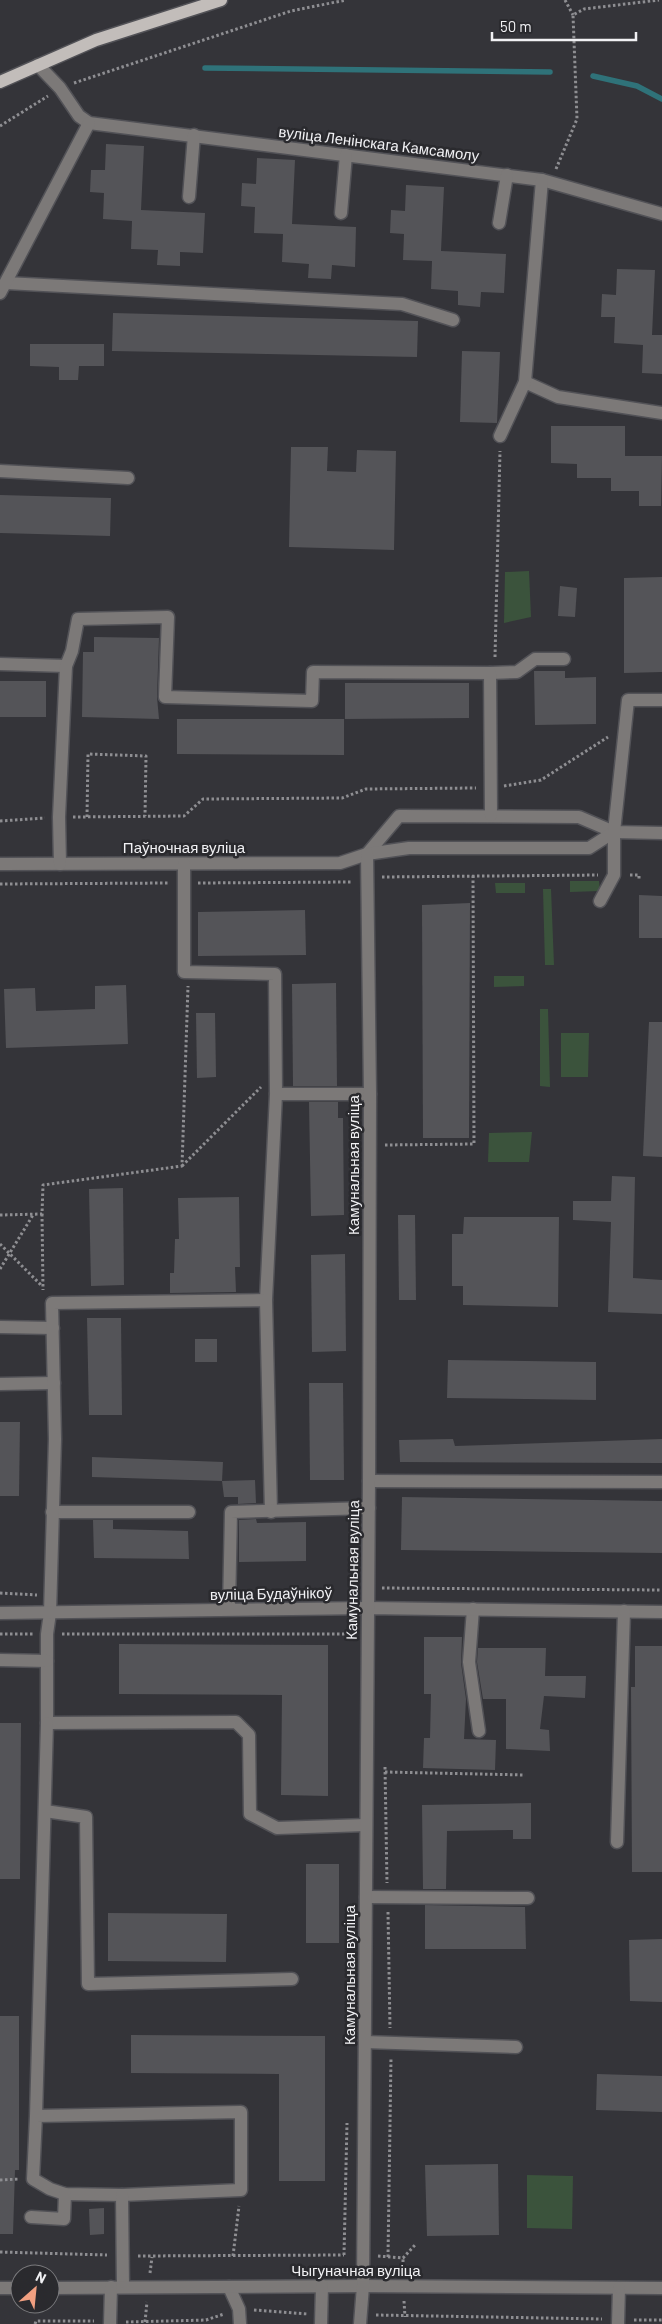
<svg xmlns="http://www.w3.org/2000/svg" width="662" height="2324" font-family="Barlow,sans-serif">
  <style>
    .green { fill: #3b533c }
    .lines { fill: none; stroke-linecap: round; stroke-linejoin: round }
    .stream { stroke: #2f7279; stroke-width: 5.5 }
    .building { fill: #545458 }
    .minor-casing { stroke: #525257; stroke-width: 15 }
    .major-casing { stroke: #525257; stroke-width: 15 }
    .path { stroke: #8e8e92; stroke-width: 3; stroke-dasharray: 2.5 2.5; stroke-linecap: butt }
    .minor { stroke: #7c7978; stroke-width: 12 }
    .major { stroke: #c2bdba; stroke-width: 12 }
    .labels { text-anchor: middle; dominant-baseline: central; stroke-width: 5; stroke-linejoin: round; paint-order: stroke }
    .street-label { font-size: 15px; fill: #f1f1f4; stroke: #2a2a2e }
  </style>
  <rect width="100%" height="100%" fill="#343439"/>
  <g class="green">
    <polygon points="529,571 531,617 504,623 505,572"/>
    <polygon points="570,881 599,881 600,891 570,892"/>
    <polygon points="495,883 525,883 525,893 496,893"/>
    <polygon points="543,889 551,889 554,965 545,965"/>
    <polygon points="494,976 524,976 524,986 494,987"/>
    <polygon points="540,1009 548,1009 550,1087 540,1086"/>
    <polygon points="561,1033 589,1033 588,1077 561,1077"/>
    <polygon points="532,1132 529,1162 488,1162 489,1133"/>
    <polygon points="527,2175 573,2176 572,2229 527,2228"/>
  </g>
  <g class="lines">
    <g class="stream">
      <polyline points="205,68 550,72"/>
      <polyline points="593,76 637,86 662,99"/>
    </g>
  </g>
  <g class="building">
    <polygon points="106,144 144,146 141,210 205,213 203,253 180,252 180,266 157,265 158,250 131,249 132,221 103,219 104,193 90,192 91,170 105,170"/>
    <polygon points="257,158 295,160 292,224 356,227 355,267 332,265 331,279 308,278 309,264 282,262 283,234 254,233 255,207 241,206 242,183 256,184"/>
    <polygon points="406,185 444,187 441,251 506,254 504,293 481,292 480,307 458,305 458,291 431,289 432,261 403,260 404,234 390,233 391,210 405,211"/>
    <polygon points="617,269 655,270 652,335 662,335 662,374 642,373 643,345 614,343 615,317 601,317 602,294 616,295"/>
    <polygon points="113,313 418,321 417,357 112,351"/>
    <polygon points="30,344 104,344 104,366 79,366 78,380 59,380 59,367 30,366"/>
    <polygon points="462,351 500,352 497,423 460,422"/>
    <polygon points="551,426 625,426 625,456 662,456 661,506 639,506 639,491 611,491 611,478 577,478 577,464 551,463"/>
    <polygon points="291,447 328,447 327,471 356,472 357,450 396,451 394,550 289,547"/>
    <polygon points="0,495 111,498 110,536 0,533"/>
    <polygon points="662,577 662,672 624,673 624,578"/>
    <polygon points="560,586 577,588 575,617 558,616"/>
    <polygon points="94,637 159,638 157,697 159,719 82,717 83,652 94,652"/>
    <polygon points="534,671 565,671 565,678 596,677 596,724 535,725"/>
    <rect x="0" y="681" width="46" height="36"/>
    <polygon points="345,683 469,683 469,718 345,719"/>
    <polygon points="177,719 344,719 344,755 177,754"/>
    <polygon points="639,895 662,896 662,938 639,938"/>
    <polygon points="470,903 469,1138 423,1138 422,905"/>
    <polygon points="305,910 306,955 198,956 198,912"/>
    <polygon points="336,983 337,1086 293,1086 292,984"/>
    <polygon points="126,985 128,1044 6,1048 4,989 35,988 36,1011 95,1009 95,986"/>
    <polygon points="196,1013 215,1013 216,1077 197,1078"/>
    <polygon points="649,1022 662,1022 662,1157 643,1156"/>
    <polygon points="309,1102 338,1102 338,1118 343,1118 344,1215 311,1216"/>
    <polygon points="612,1176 635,1177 633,1278 662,1280 662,1314 608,1312 611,1222 573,1220 573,1201 611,1201"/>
    <polygon points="123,1188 124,1285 91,1286 89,1189"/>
    <polygon points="239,1197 240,1267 235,1267 236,1292 170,1293 170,1273 174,1273 175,1239 179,1239 178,1198"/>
    <polygon points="398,1215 415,1215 416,1300 399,1300"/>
    <polygon points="464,1217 559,1217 558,1307 463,1305 463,1286 452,1286 452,1234 463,1234"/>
    <polygon points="345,1254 346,1351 312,1352 311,1255"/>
    <polygon points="87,1318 121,1318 122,1415 89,1415"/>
    <rect x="195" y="1339" width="22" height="23"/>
    <polygon points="448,1360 596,1362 596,1400 447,1398"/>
    <polygon points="309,1383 343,1383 344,1480 310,1480"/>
    <polygon points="0,1422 20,1422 19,1496 0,1496"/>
    <polygon points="453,1439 455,1446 662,1439 662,1463 400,1462 399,1440"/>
    <polygon points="92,1457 223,1462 222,1481 92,1477"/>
    <polygon points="255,1480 256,1503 238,1504 238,1497 224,1497 222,1481"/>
    <polygon points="402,1497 662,1501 662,1553 401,1550"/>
    <polygon points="256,1519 257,1523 306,1522 306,1561 239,1562 239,1520"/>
    <polygon points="93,1520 113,1520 113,1529 188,1531 189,1559 94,1558"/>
    <polygon points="424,1637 462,1637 461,1663 466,1699 464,1739 496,1740 495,1770 423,1768 424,1738 430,1738 431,1694 424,1694"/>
    <polygon points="119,1644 328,1645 328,1796 281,1795 282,1695 119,1694"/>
    <polygon points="635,1646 662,1646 662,1872 632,1872 631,1687 635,1687"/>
    <polygon points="478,1648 546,1648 545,1676 586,1676 585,1698 544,1696 540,1729 549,1730 550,1751 506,1749 506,1699 483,1699 477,1662"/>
    <polygon points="0,1723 21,1723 20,1879 0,1879"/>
    <polygon points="531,1803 531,1839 513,1839 513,1830 447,1831 446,1889 423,1889 422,1805"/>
    <rect x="306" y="1864" width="33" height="79"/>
    <polygon points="425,1905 525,1907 526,1949 425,1949"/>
    <polygon points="108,1913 227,1914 226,1962 108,1961"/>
    <polygon points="662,1939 662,2002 630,2001 629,1940"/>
    <polygon points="0,2016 19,2016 19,2170 15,2170 13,2234 0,2234"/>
    <polygon points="131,2035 325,2036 325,2181 279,2181 279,2074 131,2073"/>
    <polygon points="597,2074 662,2076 662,2112 596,2110"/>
    <polygon points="498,2164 499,2235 427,2236 425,2165"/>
    <polygon points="104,2208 104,2234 90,2235 89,2209"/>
  </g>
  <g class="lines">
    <g class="minor-casing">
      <g id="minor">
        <polyline points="38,65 60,88 79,116 89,123 542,180 662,214"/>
        <polyline points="189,197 194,135"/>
        <polyline points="341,213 346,155"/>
        <polyline points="499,223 507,175"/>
        <polyline points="6,283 402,304 453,320"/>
        <polyline points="0,293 89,123"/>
        <polyline points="525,382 558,397 662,413"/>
        <polyline points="500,436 525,382 542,180"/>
        <polyline points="0,471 128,478"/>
        <polyline points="0,664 66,666"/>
        <polyline points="490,673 517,672 535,659 564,659"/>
        <polyline points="367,854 399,816 579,817 614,832 662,833"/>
        <polyline points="0,864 340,863 367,854 409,848 589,848 614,832"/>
        <polyline points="60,864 59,817 66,666 72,651 78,619 168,617 165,697 312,701 313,672 490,673 491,815"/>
        <polyline points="184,864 184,972 275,974 276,1094"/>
        <polyline points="600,901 614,875 614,832 628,700 662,700"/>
        <polyline points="266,1300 276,1094 370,1094"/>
        <polyline points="0,1327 53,1328"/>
        <polyline points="0,1384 54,1383"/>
        <polyline points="369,1481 662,1482"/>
        <polyline points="52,1512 189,1512"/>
        <polyline points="271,1512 266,1300 52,1303 55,1439 50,1613 47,1634 47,1723 236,1722 249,1735 250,1814 277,1828 366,1825"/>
        <polyline points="229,1609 231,1512 369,1508"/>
        <polyline points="473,1609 469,1662 479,1731"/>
        <polyline points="0,1613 367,1608 662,1612"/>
        <polyline points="0,1660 47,1661"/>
        <polyline points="45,1811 86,1817 88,1984 292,1979"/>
        <polyline points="617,1842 624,1611"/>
        <polyline points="366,1897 528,1898"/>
        <polyline points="365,2042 516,2047"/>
        <polyline points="36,2116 241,2112 241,2190 122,2195 65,2194 50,2189 33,2179 36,2116 47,1723"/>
        <polyline points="122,2195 123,2287"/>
        <polyline points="31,2217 64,2219 65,2194"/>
        <polyline points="229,2287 239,2309 240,2324"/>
        <polyline points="0,2288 20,2288"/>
        <polyline points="50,2288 363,2286 662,2288"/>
        <polyline points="110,2324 111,2287"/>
        <polyline points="321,2324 322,2286"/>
        <polyline points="360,2324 363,2286 369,1481 370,1094 367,854"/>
        <polyline points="618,2324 619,2288"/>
      </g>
    </g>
    <g class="major-casing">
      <polyline id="major" points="0,82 96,40 221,0"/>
    </g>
    <g class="path">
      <polyline points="565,0 573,15"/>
      <polyline points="74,83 291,11 346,0"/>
      <polyline points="0,126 48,96"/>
      <polyline points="556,169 577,119 573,15 584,9 659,0"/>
      <polyline points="495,657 500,451"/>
      <polyline points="504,786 541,780 608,737"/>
      <polyline points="73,817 184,816 203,799 342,798 366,789 476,788"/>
      <polyline points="87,817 88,754 146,756 145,816"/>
      <polyline points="0,821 45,818"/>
      <polyline points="630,875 639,875 639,879"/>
      <polyline points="382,877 598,875"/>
      <polyline points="198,883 352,882"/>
      <polyline points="0,884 169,883"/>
      <polyline points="385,1145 474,1144 473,875"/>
      <polyline points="182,1166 261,1087"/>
      <polyline points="42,1214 43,1290"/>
      <polyline points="0,1215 42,1214 43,1185 182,1166 188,986"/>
      <polyline points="0,1244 42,1286"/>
      <polyline points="0,1269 33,1215"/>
      <polyline points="382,1588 662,1590"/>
      <polyline points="0,1593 37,1595"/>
      <polyline points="0,1634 33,1634"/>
      <polyline points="62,1634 352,1634"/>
      <polyline points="385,1767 387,1883"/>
      <polyline points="385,1772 525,1775"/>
      <polyline points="388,1912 390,2028"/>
      <polyline points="0,2180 20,2179"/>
      <polyline points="0,2252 107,2255"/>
      <polyline points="344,2255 347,2123"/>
      <polyline points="138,2256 344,2255"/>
      <polyline points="233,2256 239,2206"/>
      <polyline points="378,2256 403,2258 415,2245"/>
      <polyline points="388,2257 391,2057"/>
      <polyline points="403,2272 403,2258"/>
      <polyline points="150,2273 152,2257"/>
      <polyline points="404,2301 405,2317"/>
      <polyline points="254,2310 308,2314"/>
      <polyline points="376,2315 602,2319"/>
      <polyline points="634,2320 662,2320"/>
      <polyline points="126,2322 206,2320 224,2314"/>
      <polyline points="145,2322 147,2302"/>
      <polyline points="35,2324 36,2321 94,2321"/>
    </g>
    <use href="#minor" class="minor"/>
    <use href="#major" class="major"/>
  </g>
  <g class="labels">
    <g class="street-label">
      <text transform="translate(379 143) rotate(7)">вуліца Ленінскага Камсамолу</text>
      <text x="184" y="847">Паўночная вуліца</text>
      <text transform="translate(353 1165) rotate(-90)">Камунальная вуліца</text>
      <text transform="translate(352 1570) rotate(-89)">Камунальная вуліца</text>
      <text transform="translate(271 1593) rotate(-1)">вуліца Будаўнікоў</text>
      <text transform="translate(349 1975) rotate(-90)">Камунальная вуліца</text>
      <text x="356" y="2270">Чыгуначная вуліца</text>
    </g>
  </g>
  <g transform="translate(35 2289) rotate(27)"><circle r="24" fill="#2a2a2e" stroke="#7a7a7d"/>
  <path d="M0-4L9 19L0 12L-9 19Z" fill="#f2a081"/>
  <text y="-8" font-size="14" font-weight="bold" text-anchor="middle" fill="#f1f1f4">N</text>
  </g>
  <path d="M492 32v8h144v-8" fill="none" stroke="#f1f1f4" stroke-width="2.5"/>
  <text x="500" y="32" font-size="15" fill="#f1f1f4" stroke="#2a2a2e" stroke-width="4" paint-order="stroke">50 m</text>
</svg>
